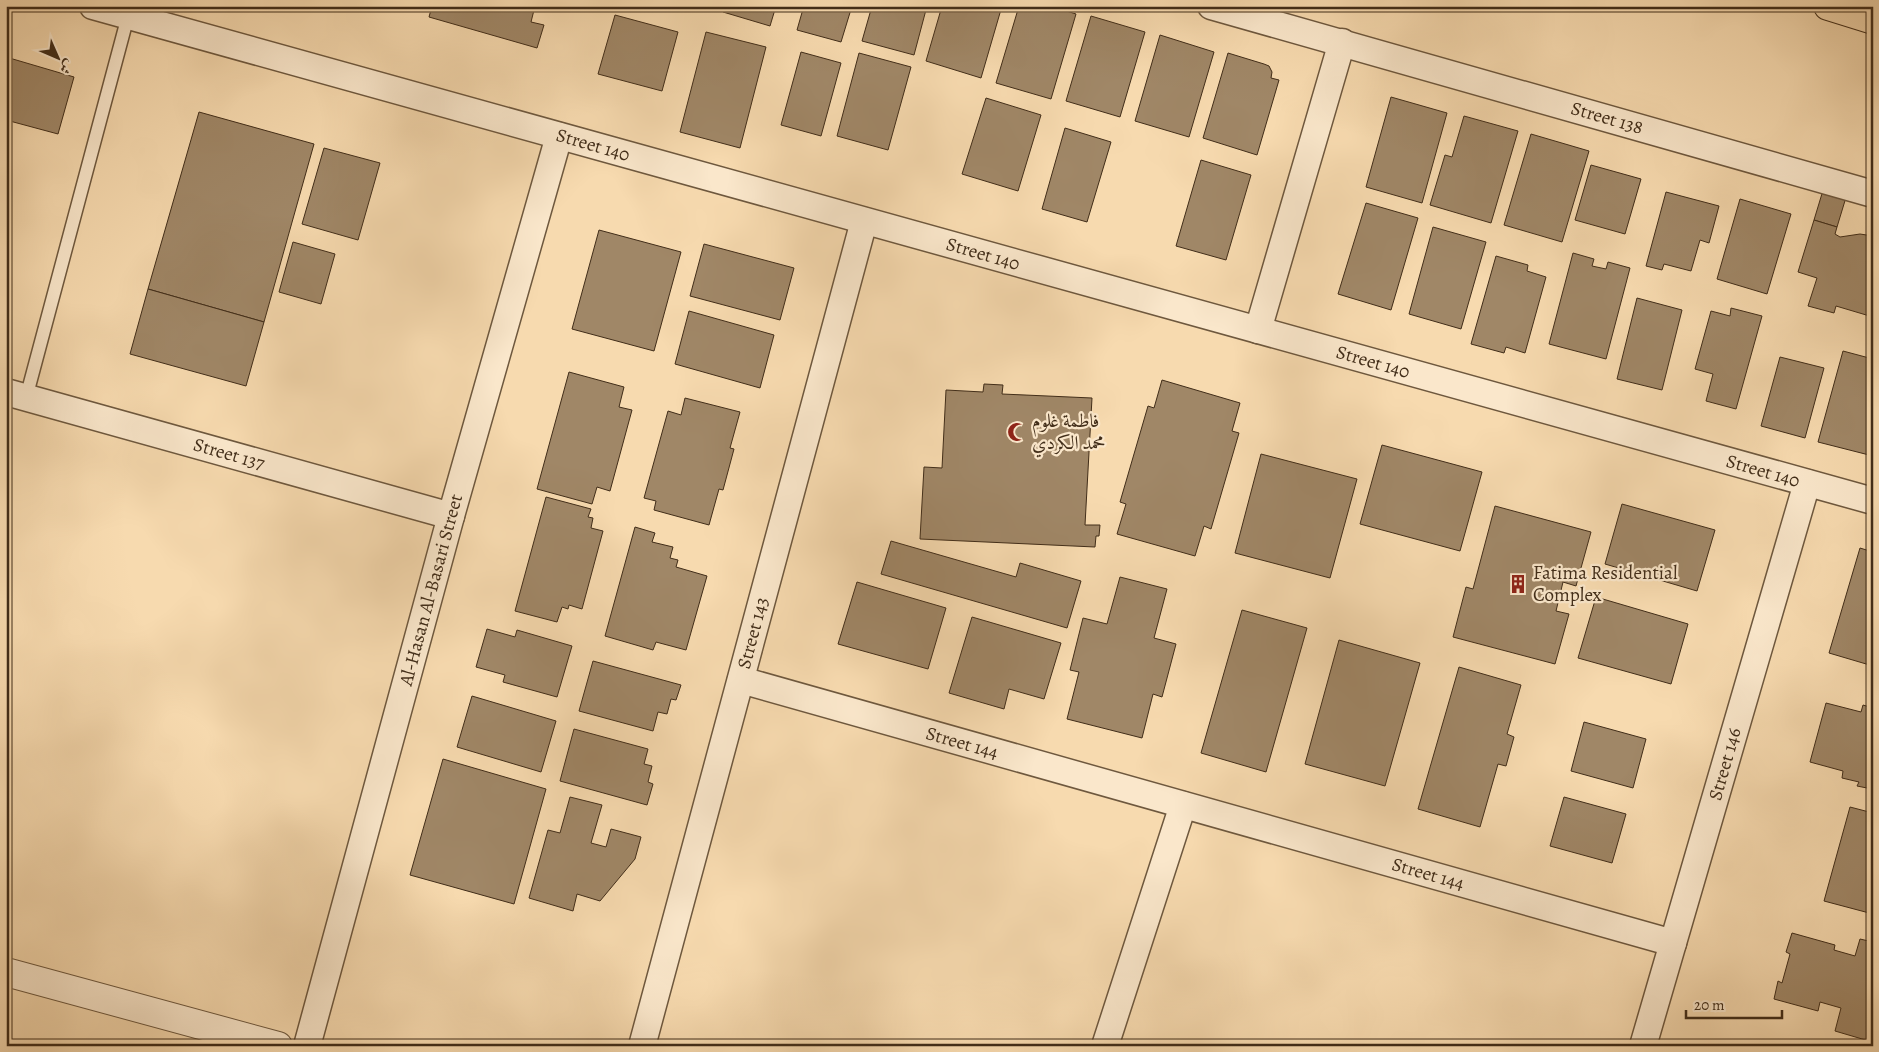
<svg xmlns="http://www.w3.org/2000/svg" width="1879" height="1052" font-family="Alegreya,Amiri,serif">
  <style>
    .building { fill: #a08767; stroke: #412d19 }
    .lines { fill: none; stroke-linecap: round; stroke-linejoin: round }
    .service-casing { stroke: #6e583e; stroke-width: 15 }
    .minor-casing { stroke: #6e583e; stroke-width: 29 }
    .tertiary-casing { stroke: #6e583e; stroke-width: 30 }
    .motorway-casing { stroke: #412d19; stroke-width: 30 }
    .service { stroke: #fae7cb; stroke-width: 12 }
    .minor { stroke: #fae7cb; stroke-width: 26 }
    .tertiary { stroke: #fae7cb; stroke-width: 28 }
    .motorway { stroke: #f7daaf; stroke-width: 28 }
    .labels { text-anchor: middle; dominant-baseline: central; stroke-width: 4.5; stroke-linejoin: round; paint-order: stroke }
    .street-label { font-size: 19px; fill: #412d19; stroke: #fae7cb }
    .poi-label { font-size: 19px; fill: #412d19; stroke: #fae7cb; text-anchor: start }
  </style>
  <rect width="100%" height="100%" fill="#f7daaf"/>
  <filter id="stains"><feTurbulence type="fractalNoise" baseFrequency=".004" numOctaves="4"/><feColorMatrix values="0 0 0 0 .2 0 0 0 0 .09 0 0 0 0 .02 0 0 0 .5 -.17"/></filter>
  <radialGradient id="worn" r=".72"><stop offset=".6" stop-color="#630" stop-opacity="0"/><stop offset="1" stop-color="#630" stop-opacity=".3"/></radialGradient>
  <g class="building">
    <polygon points="385,6 399,6 398,10"/>
    <polygon points="432,6 535,6 531,22 544,25 537,48 429,17"/>
    <polygon points="725,6 776,6 770,26 723,12"/>
    <polygon points="798,6 852,6 841,42 797,30 803,9"/>
    <polygon points="872,6 927,6 914,55 862,41"/>
    <polygon points="942,6 1002,6 981,78 926,61"/>
    <polygon points="1019,6 1051,6 1076,14 1051,99 996,83"/>
    <polygon points="615,15 678,32 662,91 598,74"/>
    <polygon points="1091,16 1145,32 1120,117 1066,101"/>
    <polygon points="706,32 766,47 740,148 680,132"/>
    <polygon points="1160,35 1214,52 1189,137 1135,121"/>
    <polygon points="801,52 841,63 821,136 781,125"/>
    <polygon points="859,53 911,67 888,150 837,136"/>
    <polygon points="1228,53 1264,64 1269,66 1272,72 1271,78 1279,80 1257,155 1203,138"/>
    <polygon points="6,57 74,77 58,134 6,120"/>
    <polygon points="1391,97 1447,113 1422,203 1366,187"/>
    <polygon points="986,98 1041,115 1018,191 962,174"/>
    <polygon points="199,112 314,144 264,322 148,289"/>
    <polygon points="1464,116 1518,131 1491,223 1430,205 1445,155 1452,157"/>
    <polygon points="1065,128 1111,142 1087,222 1042,209"/>
    <polygon points="1531,134 1589,151 1562,242 1504,225"/>
    <polygon points="324,148 380,163 358,240 302,224"/>
    <polygon points="1201,160 1251,175 1226,260 1176,246"/>
    <polygon points="1591,165 1641,179 1625,234 1575,220"/>
    <polygon points="1824,187 1847,194 1837,227 1814,220"/>
    <polygon points="1666,192 1719,206 1709,243 1700,240 1691,271 1664,264 1662,270 1646,266"/>
    <polygon points="1740,199 1791,214 1767,294 1717,279"/>
    <polygon points="1366,203 1418,218 1391,310 1338,294"/>
    <polygon points="1814,220 1837,227 1835,234 1840,237 1860,234 1873,236 1873,317 1836,306 1834,313 1808,306 1817,278 1798,272"/>
    <polygon points="1433,227 1486,242 1461,329 1409,314"/>
    <polygon points="599,230 681,252 654,351 572,329"/>
    <polygon points="293,242 335,254 321,304 279,292"/>
    <polygon points="704,244 794,268 780,320 690,296"/>
    <polygon points="1573,253 1594,259 1592,266 1606,269 1608,262 1630,268 1606,359 1549,344"/>
    <polygon points="1496,256 1528,265 1527,271 1546,277 1525,353 1506,347 1504,353 1471,344"/>
    <polygon points="148,289 264,322 246,386 130,354"/>
    <polygon points="1637,298 1682,310 1662,390 1617,379"/>
    <polygon points="1731,308 1762,316 1736,409 1706,401 1713,374 1695,369 1711,311 1730,316"/>
    <polygon points="689,311 774,335 760,388 675,364"/>
    <polygon points="1843,351 1873,359 1873,456 1818,442"/>
    <polygon points="1780,357 1824,368 1805,438 1761,426"/>
    <polygon points="569,372 624,387 619,407 632,410 610,491 597,487 592,504 537,489"/>
    <polygon points="1162,380 1240,403 1232,431 1239,433 1211,529 1204,526 1195,556 1117,534 1126,504 1120,502 1148,406 1154,408"/>
    <polygon points="984,384 1003,385 1002,394 1092,398 1085,525 1100,525 1099,536 1096,536 1095,547 920,539 924,467 942,468 946,390 983,392"/>
    <polygon points="685,398 740,412 730,448 734,449 723,490 719,489 709,525 654,510 656,501 644,498 668,411 681,415"/>
    <polygon points="1382,445 1482,472 1460,551 1360,524"/>
    <polygon points="1261,454 1357,479 1330,578 1235,553"/>
    <polygon points="546,497 591,509 588,517 593,518 591,528 603,531 582,609 569,605 568,609 562,607 557,622 515,611"/>
    <polygon points="1622,504 1715,530 1697,591 1605,564"/>
    <polygon points="1495,506 1591,532 1576,586 1563,582 1556,611 1569,614 1555,664 1453,637 1466,587 1473,589"/>
    <polygon points="635,527 655,533 652,542 673,547 670,558 678,560 676,567 707,576 686,650 656,642 653,650 605,636"/>
    <polygon points="891,541 1016,577 1020,563 1081,581 1067,628 881,574"/>
    <polygon points="1860,548 1873,552 1873,666 1829,653"/>
    <polygon points="1120,577 1167,589 1154,638 1176,644 1162,697 1153,694 1142,738 1067,719 1079,672 1070,670 1083,618 1107,624"/>
    <polygon points="857,582 946,608 928,669 838,644"/>
    <polygon points="1596,597 1688,624 1671,684 1578,658"/>
    <polygon points="1242,610 1307,628 1266,772 1201,753"/>
    <polygon points="972,617 1061,643 1044,699 1009,689 1004,709 949,693"/>
    <polygon points="487,629 515,637 517,630 572,646 557,697 503,682 505,675 476,667"/>
    <polygon points="1339,640 1420,663 1385,786 1305,764"/>
    <polygon points="593,661 681,685 676,700 671,699 667,714 658,712 653,731 579,711"/>
    <polygon points="1459,667 1521,685 1507,734 1514,737 1506,766 1498,764 1480,827 1418,809"/>
    <polygon points="472,696 556,721 541,772 457,747"/>
    <polygon points="1826,703 1861,712 1863,705 1873,708 1873,793 1871,792 1872,789 1857,786 1859,782 1842,778 1843,771 1810,762"/>
    <polygon points="1584,722 1646,739 1633,788 1571,771"/>
    <polygon points="574,729 648,749 644,764 652,766 648,782 653,784 647,805 560,781"/>
    <polygon points="443,759 546,789 514,904 410,875"/>
    <polygon points="570,797 602,805 591,843 606,847 611,829 641,837 635,859 600,901 577,894 573,911 529,898 548,830 560,833"/>
    <polygon points="1564,797 1626,814 1612,863 1550,846"/>
    <polygon points="1850,807 1873,813 1873,914 1824,901"/>
    <polygon points="1792,933 1835,945 1834,950 1855,956 1860,939 1873,942 1873,1029 1869,1041 1835,1031 1841,1008 1820,1002 1818,1011 1774,999 1778,981 1782,983 1790,954 1786,952"/>
  </g>
  <g class="lines">
    <g class="service-casing">
      <polyline id="service" points="26,398 128,16"/>
    </g>
    <g class="minor-casing">
      <g id="minor">
        <polyline points="93,6 1873,501"/>
        <polyline points="1211,6 1873,194"/>
        <polyline points="1258,330 1342,42"/>
        <polyline points="6,392 451,516"/>
        <polyline points="741,680 1673,943"/>
        <polyline points="307,1046 451,516 559,136"/>
        <polyline points="642,1046 864,221"/>
        <polyline points="1105,1046 1183,805"/>
        <polyline points="1643,1046 1807,483"/>
      </g>
    </g>
    <g class="tertiary-casing">
      <polyline id="tertiary" points="6,972 278,1046"/>
    </g>
    <g class="motorway-casing">
      <polyline id="motorway" points="1828,6 1873,20"/>
    </g>
    <use href="#service" class="service"/>
    <use href="#minor" class="minor"/>
    <use href="#tertiary" class="tertiary"/>
    <use href="#motorway" class="motorway"/>
  </g>
  <defs>
    <g id="mosque-bare" transform="scale(1.5)"><path d="M3.5-4.9A6 6 0 1 0 3.5 4.9A5 5 0 1 1 3.5-4.9Z" fill="#8f2418" stroke="#fae7cb" stroke-width="2.5" paint-order="stroke"/></g>
    <g id="building-bare" transform="scale(1.5)"><path d="M-4-6H4V6H1V3H-1V6H-4ZM-2.5-4.3h1.7v1.8h-1.7ZM.8-4.3h1.7v1.8H.8ZM-2.5-1h1.7V.8h-1.7ZM.8-1h1.7V.8H.8Z" fill="#8f2418" stroke="#fae7cb" stroke-width="2.5" paint-order="stroke"/></g>
  </defs>
  <g fill-rule="evenodd">
    <use href="#mosque-bare" x="1017" y="432"/>
    <use href="#building-bare" x="1518" y="584"/>
  </g>
  <g class="labels">
    <g class="street-label">
      <text transform="translate(1607 118) rotate(16)">Street 138</text>
      <text transform="translate(593 145) rotate(16)">Street 140</text>
      <text transform="translate(983 254) rotate(16)">Street 140</text>
      <text transform="translate(1373 362) rotate(16)">Street 140</text>
      <text transform="translate(229 454) rotate(16)">Street 137</text>
      <text transform="translate(1763 471) rotate(16)">Street 140</text>
      <text transform="translate(431 590) rotate(-75)">Al-Hasan Al-Basari Street</text>
      <text transform="translate(753 633) rotate(-75)">Street 143</text>
      <text transform="translate(962 743) rotate(16)">Street 144</text>
      <text transform="translate(1725 764) rotate(-74)">Street 146</text>
      <text transform="translate(1428 874) rotate(16)">Street 144</text>
    </g>
    <g class="poi-label">
      <text x="1032" y="421">فاطمة غلوم<tspan x="1032" dy="22">محمد الكردي</tspan></text>
      <text x="1533" y="573">Fatima Residential<tspan x="1533" dy="22">Complex</tspan></text>
    </g>
  </g>
  <rect width="1879" height="1052" fill="none" stroke="#f7daaf" stroke-width="25"/>
  <rect x="8" y="8" width="1864" height="1037" fill="none" stroke="#412d19" stroke-width="2.5"/>
  <rect x="12" y="12" width="1854" height="1027" fill="none" stroke="#412d19"/>
  <g transform="translate(58 58) rotate(135)" stroke="#fae7cb" stroke-width="4" paint-order="stroke">
  <path d="M0-4L9 19L0 12L-9 19Z" fill="#412d19"/>
  <text y="-8" font-size="14" font-weight="bold" text-anchor="middle" fill="#412d19">ش</text>
  </g>
  <path d="M1686 1010v8h96v-8" fill="none" stroke="#412d19" stroke-width="2.5"/>
  <text x="1694" y="1010" font-size="15" fill="#412d19" stroke="#fae7cb" stroke-width="4" paint-order="stroke">20 m</text>
  <rect width="100%" height="100%" filter="url(#stains)"/>
  <rect width="100%" height="100%" fill="url(#worn)"/>
</svg>
